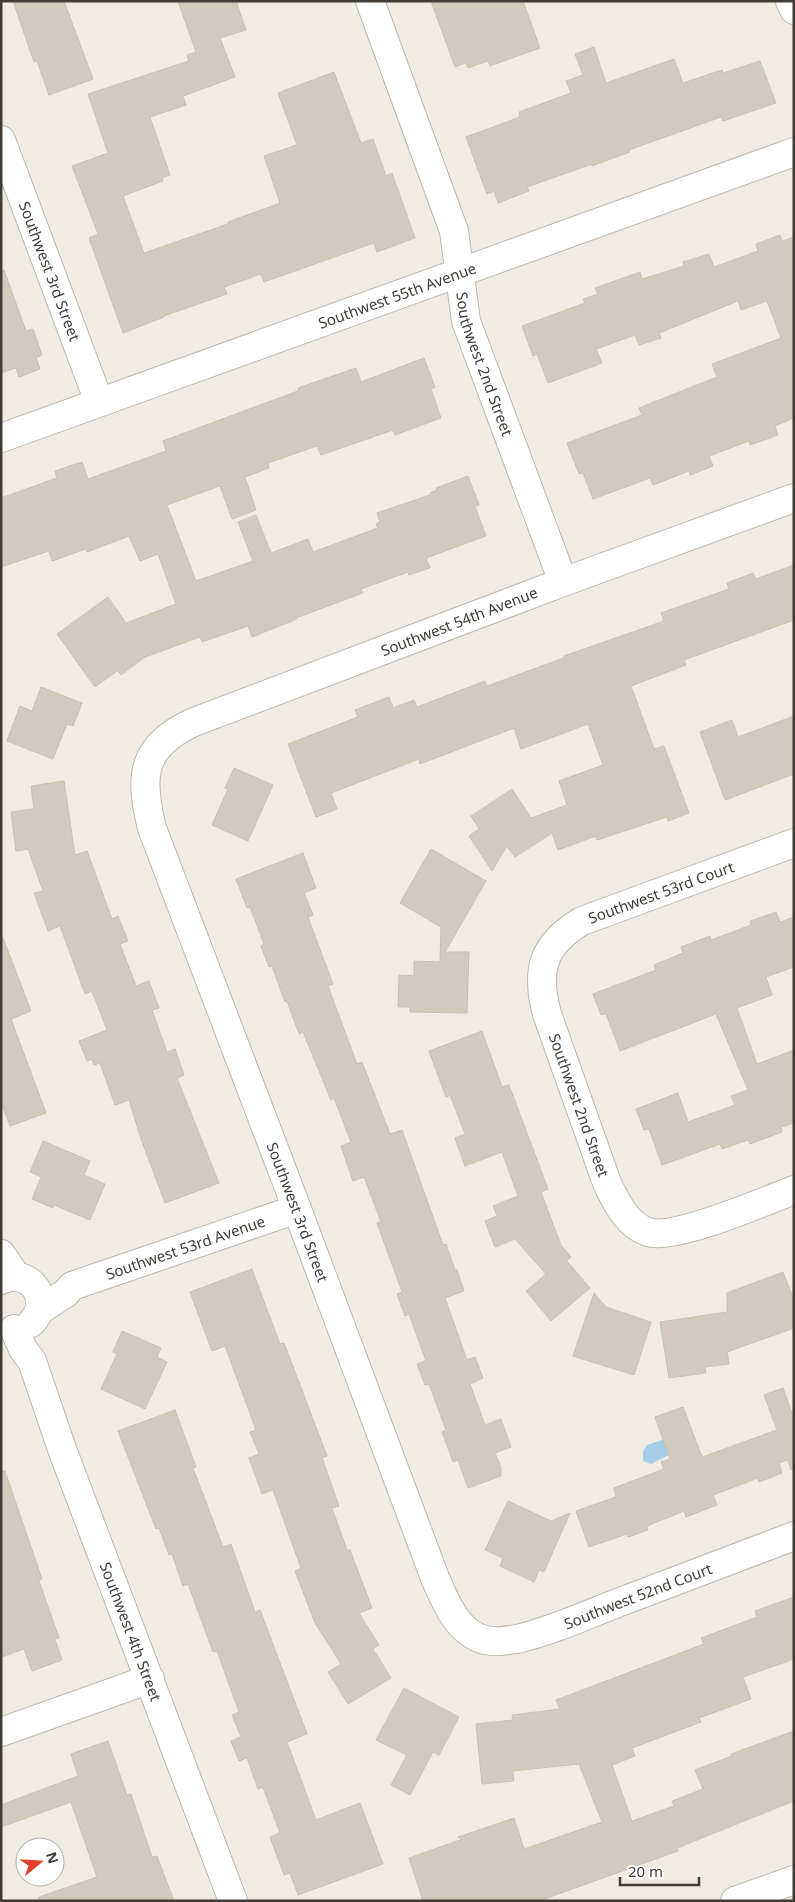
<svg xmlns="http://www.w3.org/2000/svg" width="795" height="1902" font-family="'Noto Sans',sans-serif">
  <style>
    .water { fill: #a6cfe7 }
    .building { fill: #d3cabe; stroke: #cabfaf }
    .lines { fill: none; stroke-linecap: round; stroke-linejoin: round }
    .minor-casing { stroke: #bdb6ab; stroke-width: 30 }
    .minor { stroke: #fff; stroke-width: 28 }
    .labels { text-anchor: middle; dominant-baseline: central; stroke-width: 4.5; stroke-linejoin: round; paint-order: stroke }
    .street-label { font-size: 15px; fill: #413c35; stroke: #fff }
  </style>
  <rect width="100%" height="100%" fill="#f0ece4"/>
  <polygon class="water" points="670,1437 679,1450 651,1464 643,1461 643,1451 647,1445"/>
  <g class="building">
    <polygon points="13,1 64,1 93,79 49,95 37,61 34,62"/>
    <polygon points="178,1 236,1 246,30 220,38 235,77 183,96 186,105 150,117 170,175 162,178 163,181 123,196 144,253 228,224 228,222 280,203 264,156 297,145 278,93 334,72 361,143 373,139 386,176 392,173 415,238 377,252 374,243 264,282 261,274 224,287 227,294 164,316 164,317 123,333 89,238 98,234 72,166 108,153 88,94 189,61 187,55 196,52"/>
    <polygon points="431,1 523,1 540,48 490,66 488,61 468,68 466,63 455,67"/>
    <polygon points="594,47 606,83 674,59 683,83 722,70 723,73 760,61 776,103 723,121 721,117 629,150 630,152 592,166 592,164 527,187 529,191 498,203 494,191 487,194 466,137 520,117 519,112 571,93 566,81 583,75 575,54"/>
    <polygon points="780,235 782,241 794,237 794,418 775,426 778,435 750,445 749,441 709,456 713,466 690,475 689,471 653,485 650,478 593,499 583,473 579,474 567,443 642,415 639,408 717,377 712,364 781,338 767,301 741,310 738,301 659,333 661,338 639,345 635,335 596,349 602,363 548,383 537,354 533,356 522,326 585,303 583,299 598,294 595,288 640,272 642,279 684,266 683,262 709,254 714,267 758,251 756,244"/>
    <polygon points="4,270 26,331 33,329 42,355 36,358 40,369 19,377 16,368 1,373 1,271"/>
    <polygon points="424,358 435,387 431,389 441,418 395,435 393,430 321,455 317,446 268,463 269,468 245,477 256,510 232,519 220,486 167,505 196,581 253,561 238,522 256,515 271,553 308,539 313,552 378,528 376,524 380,522 377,513 430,495 430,493 437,490 436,488 468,476 479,505 475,506 486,536 426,558 430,568 409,575 408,572 361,589 363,593 296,618 297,619 252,637 248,626 202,642 200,637 145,657 121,675 117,671 95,687 57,634 108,597 126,623 176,604 158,554 140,561 129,536 87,552 86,549 52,561 49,551 1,567 1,498 57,478 55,471 82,462 88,479 166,451 163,441 298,391 298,388 356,368 361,382"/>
    <polygon points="794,565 794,620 684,660 686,665 631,686 654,749 664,746 689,813 668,821 667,817 597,840 596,836 558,850 552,833 515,857 507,846 492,871 469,836 479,829 471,816 512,789 531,818 567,805 559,781 603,765 588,724 521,749 514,728 420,764 419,759 331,793 337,809 316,817 288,744 358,717 355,710 389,697 393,708 414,700 417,707 485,681 487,686 564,658 564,656 664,621 661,613 729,589 727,583 753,573 756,579"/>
    <polygon points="41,687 82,703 73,726 67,724 53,759 7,741 20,706 32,711"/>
    <polygon points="794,716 794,774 725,800 700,732 732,720 738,737"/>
    <polygon points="234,768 273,785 248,841 212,825 228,789 225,788"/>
    <polygon points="64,781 75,855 87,851 112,919 118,916 128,941 120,944 136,986 149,981 159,1008 152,1010 167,1052 175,1049 184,1075 177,1078 219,1183 165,1203 141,1139 129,1100 115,1105 100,1063 94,1065 92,1059 87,1061 79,1041 107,1030 92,991 85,994 60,926 48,931 34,893 43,891 28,849 16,851 11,812 34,809 31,786"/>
    <polygon points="431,849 486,881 445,952 469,952 467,1013 410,1012 410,1007 398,1007 399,975 414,976 414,961 440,962 441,927 400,903"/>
    <polygon points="303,853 316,888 304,893 313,915 308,917 333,984 328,986 357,1064 362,1062 390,1134 402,1130 443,1245 446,1244 455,1270 457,1270 464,1291 445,1298 467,1360 475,1357 483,1378 470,1384 485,1425 501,1419 511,1447 495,1453 501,1467 501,1476 468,1488 458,1460 453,1462 442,1432 446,1430 429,1384 425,1385 417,1364 426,1361 409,1314 405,1316 397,1294 402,1292 377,1223 381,1222 364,1177 353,1181 341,1146 351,1142 334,1098 331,1100 303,1032 299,1034 287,1001 285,1002 272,966 269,967 261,946 264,944 250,907 247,908 236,879"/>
    <polygon points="776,912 780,922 794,917 794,967 766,977 772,995 737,1008 757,1064 794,1050 794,1123 781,1127 782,1132 750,1144 748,1140 722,1149 720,1144 662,1165 649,1129 644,1130 636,1109 678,1093 688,1122 735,1105 731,1096 748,1090 716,1014 620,1051 606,1014 601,1015 593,994 656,970 654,965 683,953 681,947 710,936 711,940 751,925 750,921"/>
    <polygon points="1,938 3,938 31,1011 11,1019 46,1113 10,1126 1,1102"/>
    <polygon points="482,1031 502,1087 509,1085 548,1189 541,1192 561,1245 571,1257 567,1261 590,1288 551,1321 526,1291 546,1274 515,1239 495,1247 485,1221 497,1216 493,1206 518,1196 502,1152 465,1166 455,1138 465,1134 450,1095 446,1097 429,1051"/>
    <polygon points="43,1141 90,1161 84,1175 105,1184 90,1220 54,1205 53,1208 32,1199 41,1177 30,1172"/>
    <polygon points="252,1269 280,1344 284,1343 327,1456 322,1458 339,1506 332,1508 347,1550 350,1550 372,1608 359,1613 379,1645 373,1649 391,1678 348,1704 328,1672 341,1664 315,1623 295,1571 301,1568 273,1490 262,1494 249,1458 259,1454 250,1432 256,1430 225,1346 212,1351 190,1292"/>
    <polygon points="783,1272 794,1300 794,1328 727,1352 729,1364 705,1367 706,1373 669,1378 660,1322 727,1312 727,1293"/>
    <polygon points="594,1293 606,1307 651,1322 634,1375 573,1356"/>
    <polygon points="122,1331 161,1348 157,1357 167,1362 145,1409 101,1389 117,1354 113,1352"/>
    <polygon points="783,1388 794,1419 794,1469 791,1470 788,1460 779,1463 782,1473 759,1482 758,1478 713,1495 717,1505 686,1517 684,1511 647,1526 648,1530 628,1537 627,1534 589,1547 576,1511 616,1497 614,1488 664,1469 661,1462 670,1459 655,1417 683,1407 702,1457 777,1430 764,1395"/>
    <polygon points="175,1410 196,1467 193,1468 223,1547 231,1544 255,1612 260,1610 307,1734 287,1742 316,1820 360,1803 383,1864 298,1895 290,1873 284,1875 270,1837 280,1833 263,1787 258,1789 247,1758 239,1761 231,1741 241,1737 232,1715 239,1712 217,1651 213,1652 188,1584 183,1586 172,1554 169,1555 159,1528 156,1529 118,1431"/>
    <polygon points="1,1471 5,1471 42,1579 39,1581 59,1638 55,1639 62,1660 32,1671 24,1649 1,1657"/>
    <polygon points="508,1501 551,1521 570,1513 544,1572 539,1570 534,1582 500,1566 503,1558 485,1550"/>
    <polygon points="794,1597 794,1659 743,1677 751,1699 699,1718 701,1722 632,1748 635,1756 612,1765 632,1821 674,1806 672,1801 703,1789 695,1770 732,1756 731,1754 794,1731 794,1801 677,1848 678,1851 539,1901 423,1901 409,1858 463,1839 458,1837 514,1818 524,1849 602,1822 579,1764 513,1771 514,1781 482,1784 476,1724 513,1720 512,1715 560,1709 556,1700 704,1644 701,1638 757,1617 755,1611"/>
    <polygon points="404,1688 459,1717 439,1755 433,1752 410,1795 391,1785 407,1755 376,1740"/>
    <polygon points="108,1741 127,1795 131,1794 152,1857 157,1856 174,1901 39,1901 39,1897 97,1877 71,1802 1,1827 1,1805 78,1776 71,1754"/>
  </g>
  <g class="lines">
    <g class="minor-casing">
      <g id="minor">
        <path id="s1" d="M370,1L454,231L466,321L563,582"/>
        <polyline points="790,1 794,10"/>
        <path id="s2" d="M1,140L99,402"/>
        <path id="s3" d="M1,438L794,152"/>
        <path id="s4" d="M794,498L563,582L194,722C141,746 139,776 152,828L297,1209L435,1578C445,1600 455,1628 479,1638C491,1643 504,1641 517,1639C552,1631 586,1615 620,1602C678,1580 736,1558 794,1536"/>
        <path id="s5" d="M794,843L582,921C543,944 535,970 547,1014L607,1183C616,1202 627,1225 648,1232C674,1241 765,1201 794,1190"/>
        <polyline points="1,1254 16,1276"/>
        <path d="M1,1280C30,1266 54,1301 31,1323"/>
        <path id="s6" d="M40,1310L66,1293L72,1286L297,1209"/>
        <path id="s7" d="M14,1329L23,1349L32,1361L62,1449L233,1901"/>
        <polyline points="1,1732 150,1679"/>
        <polyline points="735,1901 794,1880"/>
      </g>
    </g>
    <use href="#minor" class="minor"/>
  </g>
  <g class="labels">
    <g class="street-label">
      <text stroke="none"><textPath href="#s2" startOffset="140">Southwest 3rd Street</textPath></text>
      <text stroke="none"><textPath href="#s3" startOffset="421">Southwest 55th Avenue</textPath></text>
      <text stroke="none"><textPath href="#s1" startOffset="382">Southwest 2nd Street</textPath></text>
      <text transform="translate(459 621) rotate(-21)">Southwest 54th Avenue</text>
      <text transform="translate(661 892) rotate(-20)">Southwest 53rd Court</text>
      <text stroke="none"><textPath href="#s5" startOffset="432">Southwest 2nd Street</textPath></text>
      <text stroke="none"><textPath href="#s4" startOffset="1180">Southwest 3rd Street</textPath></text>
      <text stroke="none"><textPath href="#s6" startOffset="160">Southwest 53rd Avenue</textPath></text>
      <text stroke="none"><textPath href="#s4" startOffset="1814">Southwest 52nd Court</textPath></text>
      <text stroke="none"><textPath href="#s7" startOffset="325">Southwest 4th Street</textPath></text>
    </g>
  </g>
  <rect width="795" height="1902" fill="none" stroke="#413c35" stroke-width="5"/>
  <g transform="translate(40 1862) rotate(72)"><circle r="24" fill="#ffffff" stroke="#b3b1ae"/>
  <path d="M0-4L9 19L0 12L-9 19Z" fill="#e33e28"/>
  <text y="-8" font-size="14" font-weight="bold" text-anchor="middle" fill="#413c35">N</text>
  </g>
  <path d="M620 1877v8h79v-8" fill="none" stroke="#413c35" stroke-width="2.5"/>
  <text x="628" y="1877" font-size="15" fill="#413c35" stroke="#ffffff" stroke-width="4" paint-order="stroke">20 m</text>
</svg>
